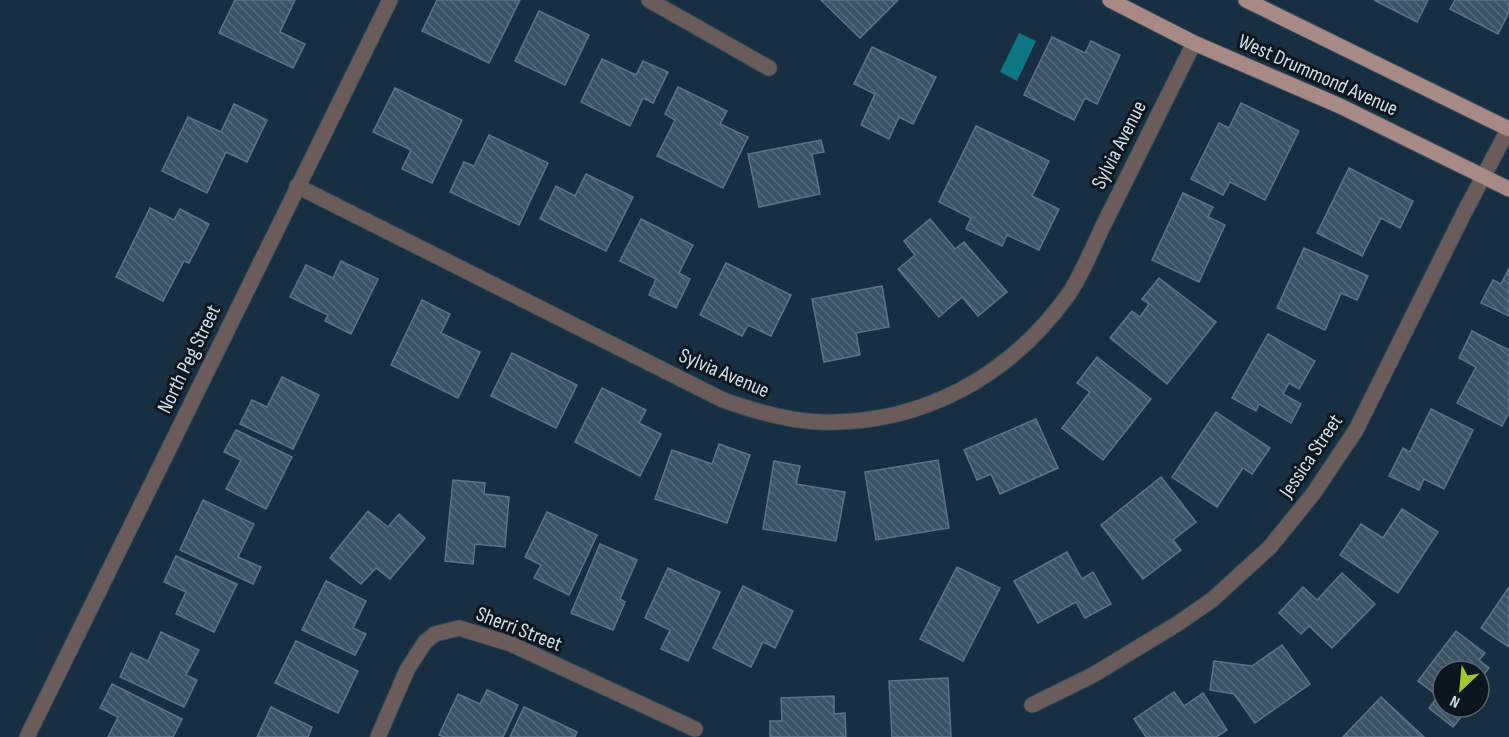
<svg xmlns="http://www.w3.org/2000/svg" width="1509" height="737" font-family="'Sofia Sans Condensed',sans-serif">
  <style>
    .water { fill: #0c7683 }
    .building { fill: url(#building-back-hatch); stroke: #5b7589; stroke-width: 1.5 }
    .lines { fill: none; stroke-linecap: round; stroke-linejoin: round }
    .minor-casing { stroke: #354b5b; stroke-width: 17 }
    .major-casing { stroke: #354b5b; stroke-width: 17 }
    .minor { stroke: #6a5c5a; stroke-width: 15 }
    .major { stroke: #a78a86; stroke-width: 15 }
    .labels { text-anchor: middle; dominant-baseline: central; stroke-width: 6; stroke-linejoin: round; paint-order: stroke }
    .street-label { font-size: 21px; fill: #d0dee9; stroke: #0c161e }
  </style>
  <defs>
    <pattern id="building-back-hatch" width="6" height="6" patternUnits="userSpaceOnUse" patternTransform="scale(1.5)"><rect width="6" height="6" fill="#3a5365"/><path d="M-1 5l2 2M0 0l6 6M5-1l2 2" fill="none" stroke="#556b7b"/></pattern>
  </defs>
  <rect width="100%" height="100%" fill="#172f40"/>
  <polygon class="water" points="1019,33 1036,41 1017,81 1000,72"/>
  <g class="building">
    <polygon points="235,0 295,0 280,32 305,44 293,68 219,33"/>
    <polygon points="437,0 520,0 489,63 422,31"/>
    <polygon points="821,0 898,0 860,38"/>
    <polygon points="1374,0 1428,0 1417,22"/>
    <polygon points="1455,0 1509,0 1509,12 1498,34 1450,9"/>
    <polygon points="539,11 589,35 565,85 515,61"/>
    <polygon points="1052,37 1085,53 1091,41 1120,55 1097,104 1085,98 1074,120 1024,95"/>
    <polygon points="872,47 936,77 913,124 899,117 889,139 861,125 875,94 854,84"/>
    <polygon points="602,59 636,75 643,61 668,72 653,103 643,98 630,126 581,102"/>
    <polygon points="678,87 727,111 720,124 748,137 723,188 657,156 675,120 665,114"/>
    <polygon points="395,88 462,120 432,183 402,169 411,150 373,132"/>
    <polygon points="1241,103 1299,131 1265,200 1230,182 1223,195 1191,179 1219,123 1229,128"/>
    <polygon points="234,104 267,120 247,162 226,152 207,193 162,171 188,117 221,132"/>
    <polygon points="976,126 1049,161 1032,196 1059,209 1039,250 1007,235 1002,246 966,229 971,218 939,202"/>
    <polygon points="489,135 548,163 519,225 450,192 464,162 474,166"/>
    <polygon points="821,140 824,152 812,154 820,194 759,207 748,154"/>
    <polygon points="1349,168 1413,201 1400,228 1381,218 1362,256 1317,233"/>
    <polygon points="586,174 633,197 606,251 540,219 556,186 575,196"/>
    <polygon points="1183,193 1213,207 1208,217 1225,225 1199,282 1152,260"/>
    <polygon points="150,208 174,220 180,209 209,224 189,263 184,261 163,301 116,277"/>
    <polygon points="641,219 693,245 679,273 690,279 676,308 649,295 656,279 620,261"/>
    <polygon points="930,219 955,249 964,242 1007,292 978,316 962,297 939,317 898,269 915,255 904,241"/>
    <polygon points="1304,248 1368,276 1357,300 1341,293 1325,330 1277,308"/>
    <polygon points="341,261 378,279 351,334 325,321 328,315 290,297 306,265 333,278"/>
    <polygon points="726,263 791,295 771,336 748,325 742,336 700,315"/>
    <polygon points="1509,268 1509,316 1481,303 1493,280 1501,284"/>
    <polygon points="1159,278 1216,322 1167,384 1110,338 1132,311 1140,317 1149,304 1142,299"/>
    <polygon points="882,286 889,327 856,333 860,355 824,362 812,299"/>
    <polygon points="422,300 450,314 441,333 480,352 458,398 391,365"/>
    <polygon points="1472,331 1509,350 1509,412 1502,426 1457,403 1476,367 1459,358"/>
    <polygon points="1268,334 1315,361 1299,389 1289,383 1283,394 1301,404 1291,423 1259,404 1256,411 1232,398"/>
    <polygon points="512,353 577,385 556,428 491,396"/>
    <polygon points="1097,357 1151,399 1103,460 1062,428 1090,392 1077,383"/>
    <polygon points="282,377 319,395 293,449 240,424 252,400 267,407"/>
    <polygon points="602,388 646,410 639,423 661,434 640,476 575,442"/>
    <polygon points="1431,409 1473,430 1444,489 1424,479 1419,490 1389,476 1403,448 1410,452"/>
    <polygon points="1216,412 1270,448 1252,474 1243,468 1217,507 1172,477"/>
    <polygon points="1036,419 1058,468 1000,494 991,474 977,480 964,450"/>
    <polygon points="236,430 292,457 266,509 226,489 241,460 224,452"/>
    <polygon points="719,444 750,455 727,523 655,499 672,450 712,464"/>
    <polygon points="938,460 949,528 876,540 865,472"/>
    <polygon points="774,461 800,466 796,484 845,492 836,541 763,529"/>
    <polygon points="1161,477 1196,522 1173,540 1181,550 1143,579 1101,525"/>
    <polygon points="453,480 485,483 484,494 509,497 505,547 475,544 473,564 445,561"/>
    <polygon points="203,500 254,524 238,557 261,567 253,584 180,550"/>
    <polygon points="1402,509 1438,532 1398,593 1340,555 1361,524 1383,538"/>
    <polygon points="368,511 388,527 399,514 425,538 390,579 376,568 361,584 330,558"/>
    <polygon points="547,512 597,535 569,595 534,578 541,565 525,557"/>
    <polygon points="600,544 637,560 620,599 625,602 613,630 571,613"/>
    <polygon points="1067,552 1082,579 1093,572 1111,604 1085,618 1076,602 1038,623 1014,581"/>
    <polygon points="176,556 237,584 214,632 176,614 186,592 164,582"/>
    <polygon points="957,567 1000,588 963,661 920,639"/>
    <polygon points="668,568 720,592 688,661 661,649 670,630 645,618"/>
    <polygon points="1342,573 1375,604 1332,648 1309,626 1301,634 1279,613 1303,587 1317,600"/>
    <polygon points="326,581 366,601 353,628 366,634 355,655 302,630"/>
    <polygon points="743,586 793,611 775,648 763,642 751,667 713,648"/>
    <polygon points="1509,587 1509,647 1481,628"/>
    <polygon points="1456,631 1485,653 1479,660 1489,668 1479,681 1479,671 1443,671 1443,707 1469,707 1453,727 1429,708 1438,696 1418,681"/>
    <polygon points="161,632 199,650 186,675 197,680 184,707 120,677 131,653 148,661"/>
    <polygon points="296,641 358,671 338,713 275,683"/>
    <polygon points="1282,645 1310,684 1255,723 1234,694 1210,690 1214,661 1252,666"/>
    <polygon points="948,678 951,737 892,737 889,681"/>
    <polygon points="112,684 182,719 173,737 108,737 118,717 100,708"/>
    <polygon points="487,690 518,705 503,737 444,737 439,735 458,694 480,704"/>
    <polygon points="1174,692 1184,706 1203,693 1227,730 1216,737 1146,737 1134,719"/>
    <polygon points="834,696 834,714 845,713 846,737 770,737 770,721 782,721 781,698"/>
    <polygon points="1381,697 1424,737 1343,737"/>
    <polygon points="271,707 312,727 308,737 257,737"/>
    <polygon points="524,707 577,732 575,737 510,737"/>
  </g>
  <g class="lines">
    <g class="minor-casing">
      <g id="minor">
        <polyline points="649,0 769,68"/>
        <path d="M297,186L723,400C754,411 787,421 820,422C922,425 1010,376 1068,295C1083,274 1095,241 1107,218C1136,159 1165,101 1194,43"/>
        <polyline points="1032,705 1093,675 1177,624 1212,600 1270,547 1313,494 1356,430 1464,213 1509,128"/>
        <polyline points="27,737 390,0"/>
        <polyline points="378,737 407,670 425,642 435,634 459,628 511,644 695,729"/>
      </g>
    </g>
    <g class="major-casing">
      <g id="major">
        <polyline points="1110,0 1194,43 1340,106 1509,189"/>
        <polyline points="1246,0 1509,129"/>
      </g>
    </g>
    <use href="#minor" class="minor"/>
    <use href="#major" class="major"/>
  </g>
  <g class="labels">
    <g class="street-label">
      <text transform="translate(1318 75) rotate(24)">West Drummond Avenue</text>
      <text transform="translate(1119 145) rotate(-63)">Sylvia Avenue</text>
      <text transform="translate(189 359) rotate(-64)">North Peg Street</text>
      <text transform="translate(724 373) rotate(23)">Sylvia Avenue</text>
      <text transform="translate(1311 456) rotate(-56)">Jessica Street</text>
      <text transform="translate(519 629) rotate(21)">Sherri Street</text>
    </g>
  </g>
  <g transform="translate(1461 689) rotate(206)"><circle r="28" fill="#0c161e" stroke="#5a666f" stroke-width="1.5"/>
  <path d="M0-4.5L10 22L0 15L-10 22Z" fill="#a1c92a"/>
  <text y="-9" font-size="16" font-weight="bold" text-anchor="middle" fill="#d0dee9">N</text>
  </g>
</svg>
